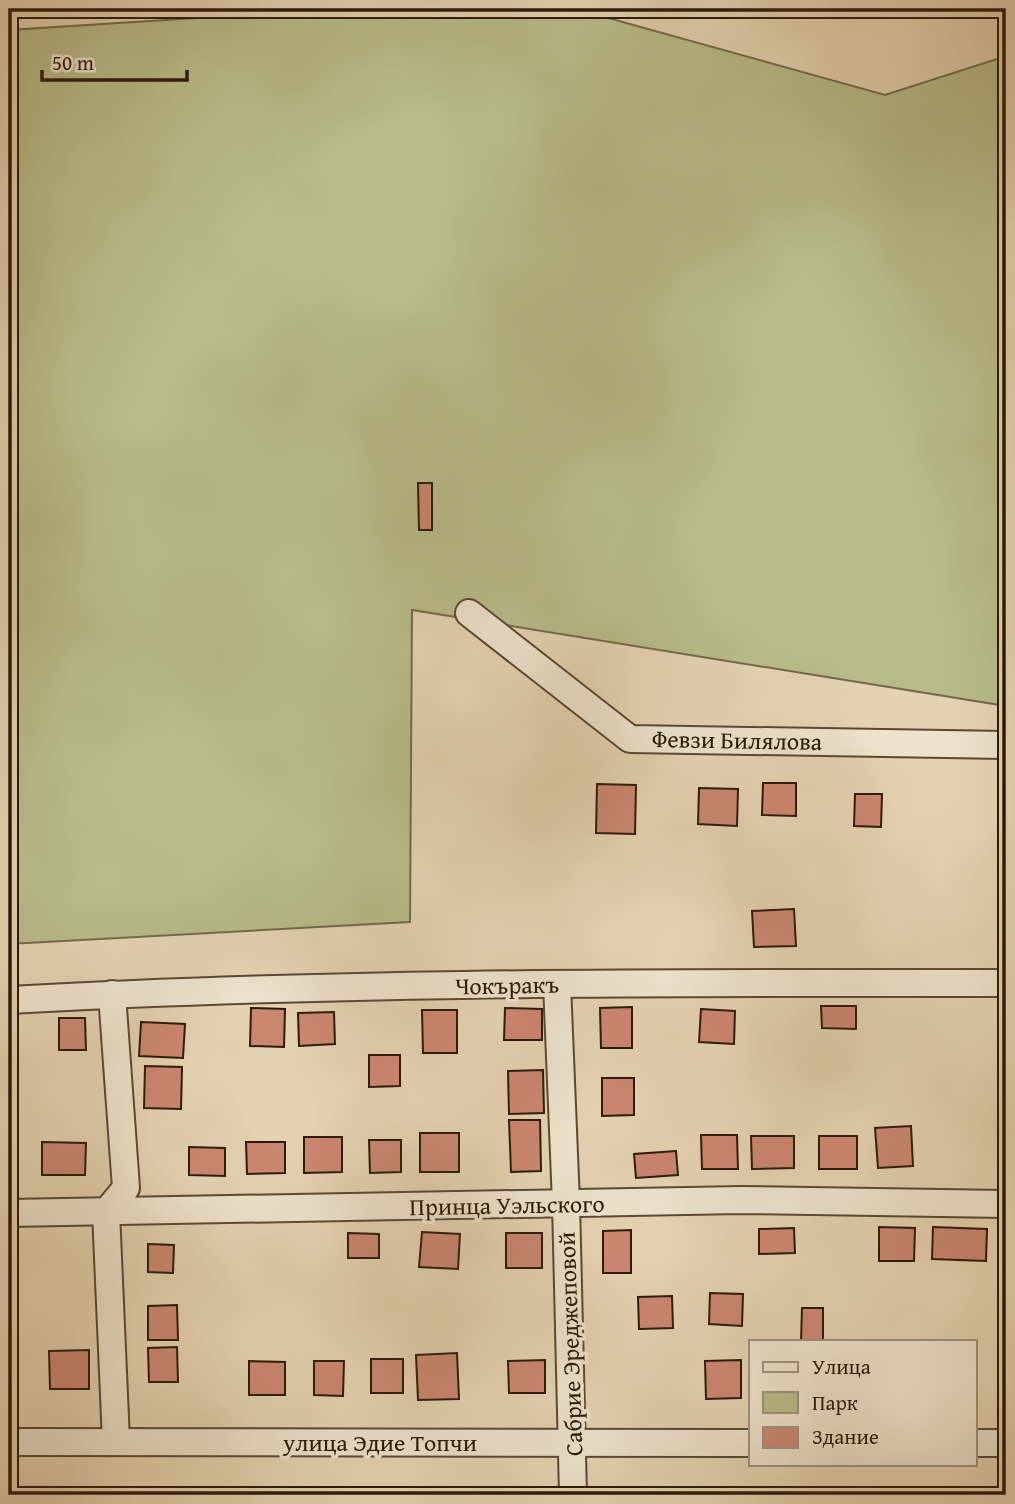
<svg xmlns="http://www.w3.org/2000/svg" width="1015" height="1504" font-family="'Gentium Book Plus',serif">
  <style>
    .green { fill: #b8bb89; stroke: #726b48; stroke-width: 2 }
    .building { fill: #cb8672; stroke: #2b1b07; stroke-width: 2 }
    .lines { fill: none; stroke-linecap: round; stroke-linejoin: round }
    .minor-casing { stroke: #594932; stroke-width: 30 }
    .minor { stroke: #ede2cc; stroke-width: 26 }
    .labels { text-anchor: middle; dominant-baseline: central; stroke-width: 7; stroke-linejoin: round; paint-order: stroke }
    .street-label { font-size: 24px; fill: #2b1b07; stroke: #ede2cc }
  </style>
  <rect width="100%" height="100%" fill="#e4d2b1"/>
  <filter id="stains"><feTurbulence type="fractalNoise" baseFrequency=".00286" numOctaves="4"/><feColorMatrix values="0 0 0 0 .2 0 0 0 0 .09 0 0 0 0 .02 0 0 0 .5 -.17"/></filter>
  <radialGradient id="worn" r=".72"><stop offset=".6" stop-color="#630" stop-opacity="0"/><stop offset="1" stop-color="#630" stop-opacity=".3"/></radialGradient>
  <polygon class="green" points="337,9 576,9 885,95 1006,56 1006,706 412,610 410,922 9,944 9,30"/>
  <g class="building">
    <polygon points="418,483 432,483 432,530 419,530"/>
    <polygon points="763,783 796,783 796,816 762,815"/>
    <polygon points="597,784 636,785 635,834 596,833"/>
    <polygon points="699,788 738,789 737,826 698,824"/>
    <polygon points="855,794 882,794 881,827 854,826"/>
    <polygon points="794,909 796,946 754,947 752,911"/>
    <polygon points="821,1006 856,1006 856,1029 822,1028"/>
    <polygon points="632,1007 632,1048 601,1048 600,1008"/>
    <polygon points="251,1008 285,1009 284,1047 250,1046"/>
    <polygon points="505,1008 542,1009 542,1040 504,1040"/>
    <polygon points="701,1009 735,1011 734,1044 699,1042"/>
    <polygon points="422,1010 457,1010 457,1053 423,1053"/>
    <polygon points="334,1012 335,1044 299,1046 298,1013"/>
    <polygon points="59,1018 85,1018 86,1050 59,1050"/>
    <polygon points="141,1022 185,1024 183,1058 139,1056"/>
    <polygon points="369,1055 400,1055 400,1086 369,1087"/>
    <polygon points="145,1066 182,1067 181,1109 144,1108"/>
    <polygon points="543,1070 544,1113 509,1114 508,1071"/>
    <polygon points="602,1078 634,1078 634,1115 602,1116"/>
    <polygon points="509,1120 540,1120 541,1171 511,1172"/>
    <polygon points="911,1126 913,1166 878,1168 875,1128"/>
    <rect x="420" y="1133" width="39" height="39"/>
    <polygon points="701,1135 737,1135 738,1169 702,1169"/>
    <polygon points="751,1136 794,1136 794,1168 752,1169"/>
    <rect x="819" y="1136" width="38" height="33"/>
    <polygon points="304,1137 342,1137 342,1172 304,1173"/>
    <polygon points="369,1140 401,1140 401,1172 370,1173"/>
    <polygon points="42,1142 86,1143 85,1175 42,1175"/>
    <polygon points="246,1142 285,1142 285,1173 247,1174"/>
    <polygon points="189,1147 225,1148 225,1176 189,1175"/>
    <polygon points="676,1151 678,1175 636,1178 634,1154"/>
    <polygon points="879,1227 915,1228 914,1261 879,1261"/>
    <polygon points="933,1227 987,1229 986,1261 932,1259"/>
    <polygon points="794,1228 795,1253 759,1254 759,1229"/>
    <polygon points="631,1230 631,1273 603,1273 603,1231"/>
    <polygon points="422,1232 460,1234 458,1269 419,1267"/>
    <polygon points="348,1233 379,1234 379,1258 348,1258"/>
    <rect x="506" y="1233" width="36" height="35"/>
    <polygon points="148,1244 174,1245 173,1273 148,1272"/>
    <polygon points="710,1293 743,1294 742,1326 709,1324"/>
    <polygon points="672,1296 673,1328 639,1329 638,1297"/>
    <polygon points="177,1305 178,1340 148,1340 148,1306"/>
    <polygon points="802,1308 823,1308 823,1341 801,1341"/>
    <polygon points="177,1347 178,1382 149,1382 148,1348"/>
    <polygon points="89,1350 89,1389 50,1389 49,1351"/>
    <polygon points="457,1353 459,1399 418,1400 416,1355"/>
    <rect x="371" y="1359" width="32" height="34"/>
    <polygon points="545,1360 545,1393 509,1393 508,1361"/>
    <polygon points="741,1360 741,1398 706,1399 705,1361"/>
    <polygon points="249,1361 285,1362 285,1395 249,1395"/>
    <polygon points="314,1361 344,1361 343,1396 314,1395"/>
    <polygon points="930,1489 975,1489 976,1495 930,1495"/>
    <polygon points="773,1490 802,1491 802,1495 773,1495"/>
    <polygon points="742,1491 742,1495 704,1495 703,1493"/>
  </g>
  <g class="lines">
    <g class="minor-casing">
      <g id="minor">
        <polyline points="469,613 630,739 1006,745"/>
        <polyline points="557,984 566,1203 573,1495"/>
        <polyline points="112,994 126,1188 106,1212 116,1441"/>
        <path d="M9,1000C341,981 674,983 1006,983"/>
        <polyline points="9,1213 741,1200 1006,1204"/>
        <polyline points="9,1442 751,1443"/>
        <polyline points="975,1443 1006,1443"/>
      </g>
    </g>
    <use href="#minor" class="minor"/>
  </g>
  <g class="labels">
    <g class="street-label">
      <text transform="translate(737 740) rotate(1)">Февзи Билялова</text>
      <text transform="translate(507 985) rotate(-1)">Чокъракъ</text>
      <text transform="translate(507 1205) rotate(-1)">Принца Уэльского</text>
      <text transform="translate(570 1344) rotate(-92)">Сабрие Эреджеповой</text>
      <text x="380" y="1442">улица Эдие Топчи</text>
    </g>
  </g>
  <rect width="1015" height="1504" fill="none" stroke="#e4d2b1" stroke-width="35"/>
  <rect x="10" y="10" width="994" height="1483" fill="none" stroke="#2b1b07" stroke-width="3.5"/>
  <rect x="18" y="18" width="980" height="1469" fill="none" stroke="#2b1b07" stroke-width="2"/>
  <rect x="749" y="1340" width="228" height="126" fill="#ede2cc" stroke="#9f927d" stroke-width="2"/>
  <rect x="763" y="1362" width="35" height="10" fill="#ede2cc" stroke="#9f927d" stroke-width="2"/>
  <text x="812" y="1374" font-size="21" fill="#2b1b07">Улица</text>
  <rect x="763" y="1392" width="35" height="21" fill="#b8bb89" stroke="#9f927d" stroke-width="2"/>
  <text x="812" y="1410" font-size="21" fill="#2b1b07">Парк</text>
  <rect x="763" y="1427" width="35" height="21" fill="#cb8672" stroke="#9f927d" stroke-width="2"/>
  <text x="812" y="1444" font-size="21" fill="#2b1b07">Здание</text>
  <path d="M42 70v10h145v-10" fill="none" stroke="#2b1b07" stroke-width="3.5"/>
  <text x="52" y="70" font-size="21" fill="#2b1b07" stroke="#ede2cc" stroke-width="5" paint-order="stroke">50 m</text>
  <rect width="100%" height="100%" filter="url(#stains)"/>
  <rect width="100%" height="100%" fill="url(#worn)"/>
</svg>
